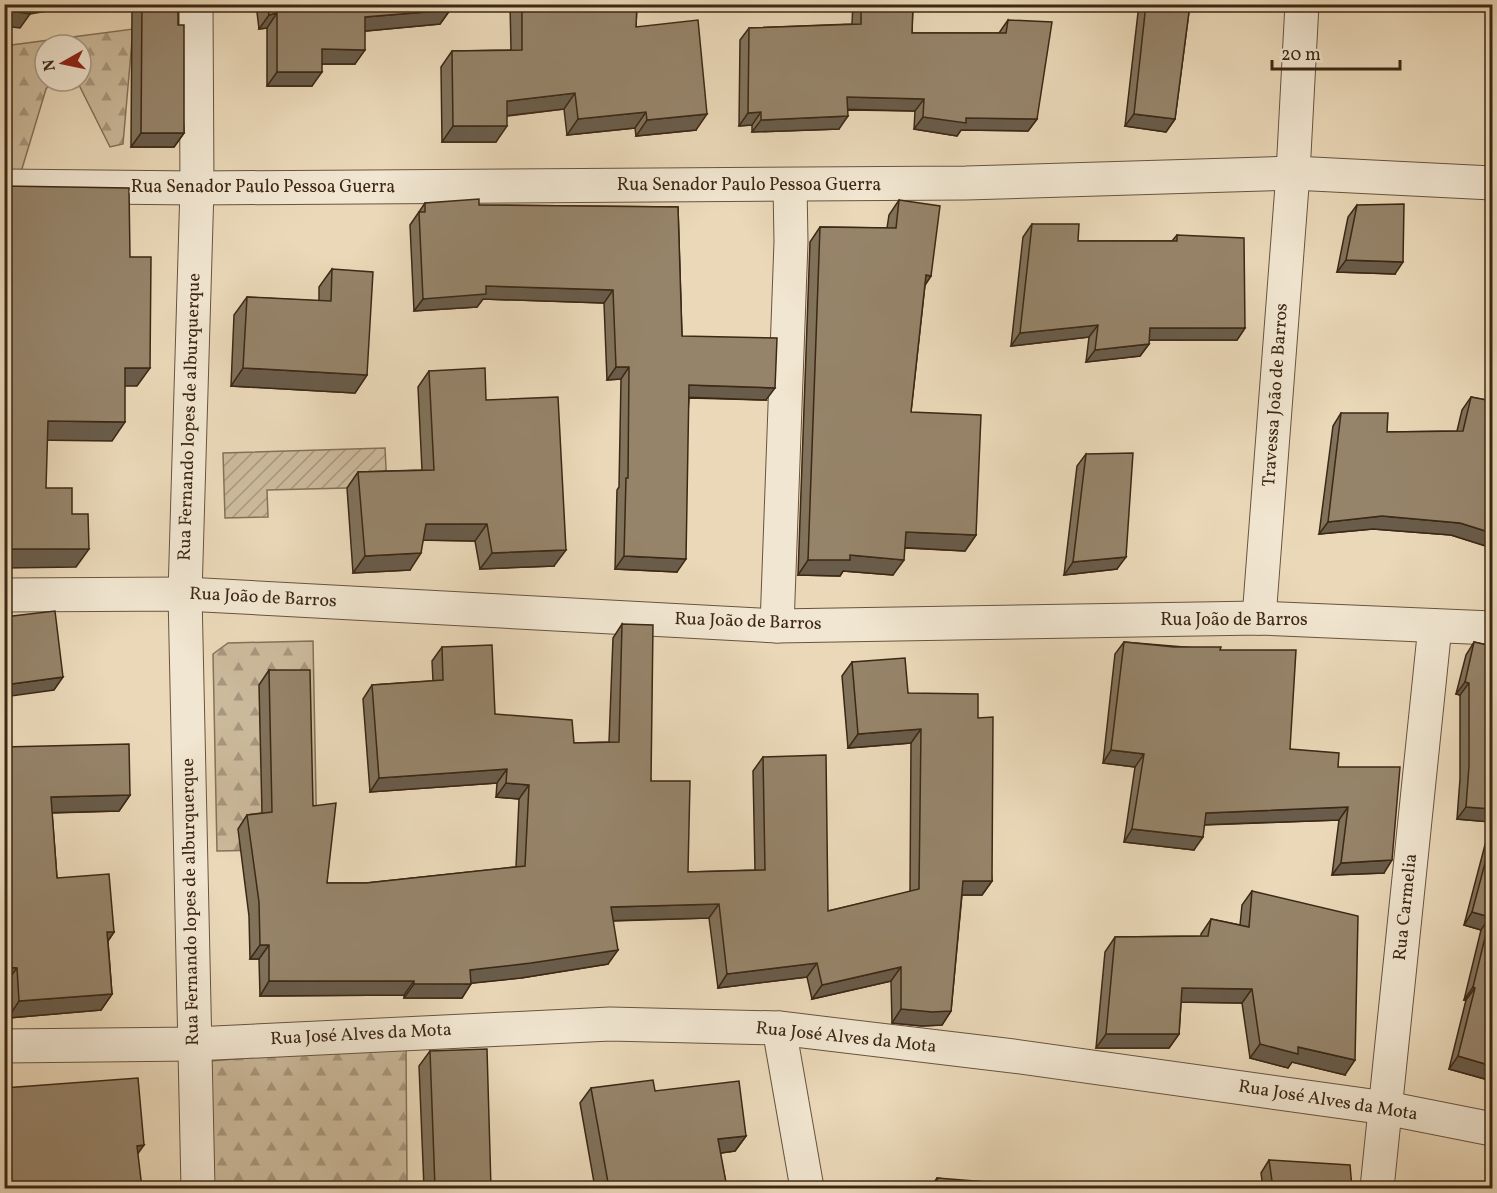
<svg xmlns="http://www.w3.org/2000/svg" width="1497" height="1193" font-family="Vollkorn,serif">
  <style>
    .forest { fill: url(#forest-firs); stroke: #847158; stroke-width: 1.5 }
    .garden { fill: url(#garden-furrows); stroke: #847158; stroke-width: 1.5 }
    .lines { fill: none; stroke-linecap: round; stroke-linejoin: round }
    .street-casing { stroke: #68543e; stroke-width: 35 }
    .street { stroke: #f1e6d1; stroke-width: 33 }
    .wall { fill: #81725b; stroke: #3c2815; stroke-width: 1.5 }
    .shaded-wall { fill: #695c4a; stroke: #3c2815; stroke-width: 1.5 }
    .building { fill: #96846a; stroke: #3c2815; stroke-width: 1.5 }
    .labels { text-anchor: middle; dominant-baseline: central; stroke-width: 4.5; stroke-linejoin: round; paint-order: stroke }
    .street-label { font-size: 18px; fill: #3c2815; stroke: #f1e6d1 }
  </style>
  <defs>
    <pattern id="forest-firs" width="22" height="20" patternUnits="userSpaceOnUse" patternTransform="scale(1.5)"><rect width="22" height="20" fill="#ccba9c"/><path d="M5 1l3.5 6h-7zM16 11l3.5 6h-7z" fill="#a7977e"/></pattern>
    <pattern id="garden-furrows" width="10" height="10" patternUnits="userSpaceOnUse" patternTransform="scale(1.5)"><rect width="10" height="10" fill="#ccba9c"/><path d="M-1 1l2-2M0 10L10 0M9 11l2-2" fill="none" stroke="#a7977e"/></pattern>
  </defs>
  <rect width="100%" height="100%" fill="#ead8b8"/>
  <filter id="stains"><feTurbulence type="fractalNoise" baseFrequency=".00333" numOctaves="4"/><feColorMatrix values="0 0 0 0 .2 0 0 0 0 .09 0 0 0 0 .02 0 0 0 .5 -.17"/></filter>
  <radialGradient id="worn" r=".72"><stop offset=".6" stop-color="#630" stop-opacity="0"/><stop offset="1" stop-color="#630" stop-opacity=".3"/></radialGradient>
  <g class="forest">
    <polygon points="133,29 123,144 110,147 77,81 81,81 81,45 45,45 45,81 52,81 46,89 21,172 5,174 4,46"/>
    <polygon points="313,641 317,849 217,851 213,654 228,643"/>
    <polygon points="406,1045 407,1188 214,1188 210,1061"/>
  </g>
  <polygon class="garden" points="385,448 387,487 267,490 268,517 225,518 223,453"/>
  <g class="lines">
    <g class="street-casing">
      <g id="street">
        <polyline points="196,4 197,188 185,594 198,1188"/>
        <polyline points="4,186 197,188 966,183 1293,173 1492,183"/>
        <polyline points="4,595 185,594 777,626 1259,618 1492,628"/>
        <polyline points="1259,618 1293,173 1302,4"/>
        <polyline points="777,626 791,242 790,185"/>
        <polyline points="779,1028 807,1188"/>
        <polyline points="4,1046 194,1044 610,1024 779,1028 1013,1056 1386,1108 1492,1129"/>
        <polyline points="1377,1188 1435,626"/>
      </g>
    </g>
    <use href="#street" class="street"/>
  </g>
  <g class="wall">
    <polygon points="109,4 178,4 178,25 184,133 174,147 131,147 132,10 109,11"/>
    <polygon points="256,4 450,4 450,10 440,24 365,31 355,64 322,64 312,86 267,86 267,28 259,29"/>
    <polygon points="510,4 637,4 636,27 696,130 636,136 635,128 567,135 564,109 507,116 496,142 442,142 441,67 452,51 511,50"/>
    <polygon points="853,4 913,4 912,33 999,33 1008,20 1037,119 1028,131 961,130 957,136 914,129 915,111 848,110 839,129 752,132 752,125 739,126 740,40 749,28 852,24"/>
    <polygon points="1139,4 1190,4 1175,119 1166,132 1125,126"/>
    <polygon points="899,200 931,276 925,285 911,412 976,535 965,551 905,548 893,575 843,571 840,576 798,575 810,242 820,227 887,228 889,215"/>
    <polygon points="425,203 479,205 678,207 682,336 766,400 689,398 677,572 615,569 617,490 619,487 621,379 607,380 604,303 483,299 477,307 414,311 410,225"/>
    <polygon points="1357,205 1395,274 1337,272 1348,217"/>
    <polygon points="1032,224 1078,241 1172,241 1177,235 1245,328 1237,340 1149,340 1149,344 1140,356 1086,362 1089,337 1011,346 1023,237"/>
    <polygon points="332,269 367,375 355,393 231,386 234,315 247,297 319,301 319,287"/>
    <polygon points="429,371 486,400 554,566 480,569 475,541 423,540 410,570 353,573 347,488 358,472 422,470 418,387"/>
    <polygon points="1471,397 1492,401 1492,548 1451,535 1373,529 1319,534 1333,426 1341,413 1387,432 1457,431 1462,410"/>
    <polygon points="1086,454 1117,569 1064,575 1077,466"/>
    <polygon points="622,624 651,781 688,872 755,870 753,771 763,757 828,911 910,892 911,743 848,748 842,676 852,662 908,693 978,718 992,881 982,895 962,895 951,1011 942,1025 922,1026 892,1023 891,981 812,999 807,977 718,988 709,918 613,921 608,964 521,978 471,983 462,998 404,998 404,995 260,996 259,959 250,959 249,916 238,829 247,815 262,813 259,685 269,670 313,806 327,883 366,883 516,867 519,799 496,797 497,783 370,792 363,699 372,685 433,681 432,661 442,647 495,714 574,743 609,742 613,638"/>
    <polygon points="1124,642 1220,650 1290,749 1338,767 1384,873 1332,875 1339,820 1204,825 1194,850 1124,842 1135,767 1103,763 1115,654"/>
    <polygon points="1474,642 1492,646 1492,1081 1449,1069 1466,1000 1464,1000 1481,930 1464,925 1491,822 1457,819 1460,779 1460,695 1456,694 1466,655"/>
    <polygon points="4,747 130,795 119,811 52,813 57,878 114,932 108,941 112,994 101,1010 8,1018 5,984 4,984"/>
    <polygon points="1252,891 1345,1075 1292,1062 1288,1068 1250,1058 1242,1003 1181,1002 1179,1034 1169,1048 1096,1048 1105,952 1115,937 1201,936 1201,934 1211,919 1240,925 1242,905"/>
    <polygon points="430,1051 491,1188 424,1188 419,1066"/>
    <polygon points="591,1088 655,1091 746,1136 735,1151 720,1153 727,1188 595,1188 580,1103"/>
    <polygon points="1269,1160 1352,1188 1263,1188 1261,1173"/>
    <polygon points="937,1178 1011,1188 930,1188"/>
  </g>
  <g class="shaded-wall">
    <polygon points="29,4 87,4 30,14 20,28 4,26 4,10"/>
    <polygon points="114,4 136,4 132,10 109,11"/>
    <polygon points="450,10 440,24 355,32 365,17"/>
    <polygon points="277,13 267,28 259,29 269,15"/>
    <polygon points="322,49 365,50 355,64 312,64"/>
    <polygon points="277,72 322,72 312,86 267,86"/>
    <polygon points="575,93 564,109 496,117 507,101"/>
    <polygon points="847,97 924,99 915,111 839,109"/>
    <polygon points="646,112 635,128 567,135 578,119"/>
    <polygon points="761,112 752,125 739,126 748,113"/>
    <polygon points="707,114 696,130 636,136 647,120"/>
    <polygon points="1134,114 1175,119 1166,132 1125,126"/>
    <polygon points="848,116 839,129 752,132 761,120"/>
    <polygon points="923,117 966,118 1037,119 1028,131 961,130 957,136 914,129"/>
    <polygon points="453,126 507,126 496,142 442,142"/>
    <polygon points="141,133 184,133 174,147 131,147"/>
    <polygon points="1346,260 1403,262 1395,274 1337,272"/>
    <polygon points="926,275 931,276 921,291"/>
    <polygon points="486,286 613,290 604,303 483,299 477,307 414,311 423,299"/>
    <polygon points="1098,325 1089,337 1011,346 1020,333"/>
    <polygon points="1150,328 1245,328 1237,340 1141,340"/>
    <polygon points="1149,344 1140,356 1086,362 1095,350"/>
    <polygon points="616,367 629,367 621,379 607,380"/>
    <polygon points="125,368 150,368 137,386 113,386"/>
    <polygon points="243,368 367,375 355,393 231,386"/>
    <polygon points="689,385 775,388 766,400 681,397"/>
    <polygon points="48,421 125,422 112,441 35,440"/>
    <polygon points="1382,516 1460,523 1492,533 1492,548 1451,535 1373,529 1319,534 1328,522"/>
    <polygon points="426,524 487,524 475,541 414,540"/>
    <polygon points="906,532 976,535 965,551 895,547"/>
    <polygon points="4,549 89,549 76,567 4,568"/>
    <polygon points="566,550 554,566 480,569 492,553"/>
    <polygon points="421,553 410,570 353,573 365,556"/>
    <polygon points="850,555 904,560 893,575 843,571 840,576 798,575 808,560"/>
    <polygon points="624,556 686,559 677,572 615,569"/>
    <polygon points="1126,557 1117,569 1064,575 1073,562"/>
    <polygon points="63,677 54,690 4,697 4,685"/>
    <polygon points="1465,682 1469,683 1460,695 1456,694"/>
    <polygon points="921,729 911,743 848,748 858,734"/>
    <polygon points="1111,750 1144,754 1135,767 1103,763"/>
    <polygon points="507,769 497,783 370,792 379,778"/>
    <polygon points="506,783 529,785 519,799 496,797"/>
    <polygon points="130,795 119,811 39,813 51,797"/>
    <polygon points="1348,807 1339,820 1197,825 1206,813"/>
    <polygon points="1466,807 1492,809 1492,820 1491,822 1457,819"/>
    <polygon points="1132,829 1203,837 1194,850 1124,842"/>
    <polygon points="1392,860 1384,873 1332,875 1341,863"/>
    <polygon points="963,881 992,881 982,895 954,895"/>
    <polygon points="719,904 709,918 601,921 611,907"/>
    <polygon points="1472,912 1490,917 1481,930 1464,925"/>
    <polygon points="107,932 114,932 103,948"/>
    <polygon points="260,945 269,945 259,959 250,959"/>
    <polygon points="618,950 608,964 521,978 464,984 471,984 462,998 404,998 414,984 470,970"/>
    <polygon points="817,963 807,977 718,988 727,974"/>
    <polygon points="4,967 17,968 5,984 4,984"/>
    <polygon points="901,967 891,981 812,999 822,985"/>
    <polygon points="269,981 414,981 404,995 260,996"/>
    <polygon points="1473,987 1475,988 1466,1000 1464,1000"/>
    <polygon points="1182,988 1252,989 1242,1003 1172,1002"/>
    <polygon points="112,994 101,1010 8,1018 19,1001"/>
    <polygon points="901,1009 951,1011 942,1025 922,1026 892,1023"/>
    <polygon points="1106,1034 1179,1034 1169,1048 1096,1048"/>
    <polygon points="1260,1044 1298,1047 1355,1060 1345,1075 1292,1062 1288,1068 1250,1058"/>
    <polygon points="1458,1056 1492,1066 1492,1081 1449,1069"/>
    <polygon points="746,1136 735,1151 707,1155 718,1139"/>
    <polygon points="144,1145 134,1159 137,1146"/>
  </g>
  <g class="building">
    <polygon points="4,4 31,4 30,14 4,10"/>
    <polygon points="142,4 178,4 178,25 184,25 184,133 141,133"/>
    <polygon points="267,4 450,4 450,10 365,17 365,50 322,49 322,72 277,72 277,13 269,15"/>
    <polygon points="522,4 637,4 636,27 698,20 707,114 647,120 646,112 578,119 575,93 507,101 507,126 453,126 452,51 522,50"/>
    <polygon points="861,4 913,4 912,33 1006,33 1008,20 1052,22 1037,119 966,118 966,123 923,117 924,99 847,97 848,116 761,120 761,112 748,113 749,28 861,24"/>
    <polygon points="1146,4 1190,4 1175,119 1134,114"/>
    <polygon points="4,186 129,188 130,257 151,257 150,368 125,368 125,422 48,421 46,488 72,488 72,514 88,514 89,549 4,549"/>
    <polygon points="479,199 479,205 678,207 682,336 777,338 775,388 689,385 686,559 624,556 626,478 628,478 629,367 616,367 613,290 486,286 486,294 423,299 419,212 425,212 425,203"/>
    <polygon points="899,200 940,206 931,276 926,275 911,412 981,415 976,535 906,532 904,560 850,555 850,560 808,560 820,227 896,228"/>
    <polygon points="1404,204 1403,262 1346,260 1357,205"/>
    <polygon points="1032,224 1079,224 1078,241 1177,241 1177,235 1244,238 1245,328 1150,328 1149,344 1095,350 1098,325 1020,333"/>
    <polygon points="332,269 373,272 367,375 243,368 247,297 331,301"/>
    <polygon points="485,368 486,400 558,397 566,550 492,553 487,524 426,524 421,553 365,556 358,472 434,470 429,371"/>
    <polygon points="1471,397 1492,401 1492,533 1460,523 1382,516 1328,522 1341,413 1388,413 1387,432 1463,431"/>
    <polygon points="1133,453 1126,557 1073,562 1086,454"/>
    <polygon points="55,611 63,677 4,685 4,617"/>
    <polygon points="622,624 653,625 651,781 690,781 688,872 765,870 763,757 826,755 828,911 919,889 921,729 858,734 852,662 905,658 908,693 978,694 978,718 993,717 992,881 963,881 951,1011 932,1012 901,1009 901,967 822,985 817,963 727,974 719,904 611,907 618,950 531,963 470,970 471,984 414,984 414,981 269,981 269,945 260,945 259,902 247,815 272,812 269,670 310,670 313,806 336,803 327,883 366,883 525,866 529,785 506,783 507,769 379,778 372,685 443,680 442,647 492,645 495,714 572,720 574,743 619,742"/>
    <polygon points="1124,642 1174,647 1221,647 1220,650 1296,650 1290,749 1339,753 1338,767 1400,767 1392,860 1341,863 1348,807 1206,813 1203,837 1132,829 1144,754 1111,750"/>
    <polygon points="1474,642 1492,646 1492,809 1466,807 1469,766 1469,683 1465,682"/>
    <polygon points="129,744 130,795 51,797 57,878 109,874 114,932 107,932 112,994 19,1001 17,968 4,967 4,747"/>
    <polygon points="1492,837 1492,1066 1458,1056 1475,988 1473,987 1490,917 1472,912"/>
    <polygon points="1252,891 1358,916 1355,1060 1298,1047 1298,1054 1260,1044 1252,989 1182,988 1179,1034 1106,1034 1115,937 1208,936 1211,919 1249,927"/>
    <polygon points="487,1049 491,1188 435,1188 430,1051"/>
    <polygon points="138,1078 144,1145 137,1146 142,1188 4,1188 4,1088"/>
    <polygon points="653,1080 655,1091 739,1081 746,1136 718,1139 727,1188 609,1188 591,1088"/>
    <polygon points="1269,1160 1350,1165 1352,1188 1273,1188"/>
    <polygon points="937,1178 1012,1184 1011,1188 938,1188"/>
  </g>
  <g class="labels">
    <g class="street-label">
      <text x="749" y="185">Rua Senador Paulo Pessoa Guerra</text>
      <text x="263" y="187">Rua Senador Paulo Pessoa Guerra</text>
      <text transform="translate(1276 395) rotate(-86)">Travessa João de Barros</text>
      <text transform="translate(190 417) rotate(-88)">Rua Fernando lopes de alburquerque</text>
      <text transform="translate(263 598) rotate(3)">Rua João de Barros</text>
      <text x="1234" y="620">Rua João de Barros</text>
      <text transform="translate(748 622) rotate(2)">Rua João de Barros</text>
      <text transform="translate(191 902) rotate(-91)">Rua Fernando lopes de alburquerque</text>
      <text transform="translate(1406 907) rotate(-84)">Rua Carmelia</text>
      <text transform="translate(361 1035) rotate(-3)">Rua José Alves da Mota</text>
      <text transform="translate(846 1038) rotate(6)">Rua José Alves da Mota</text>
      <text transform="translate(1328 1101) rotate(9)">Rua José Alves da Mota</text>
    </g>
  </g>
  <rect width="1497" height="1193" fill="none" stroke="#ead8b8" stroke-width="24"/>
  <rect x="6" y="6" width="1485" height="1181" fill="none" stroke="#3c2815" stroke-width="3"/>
  <rect x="12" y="12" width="1473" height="1169" fill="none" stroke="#3c2815" stroke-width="1.5"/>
  <g transform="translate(63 63) rotate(261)"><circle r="28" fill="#f1e6d1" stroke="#a99a86" stroke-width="1.5"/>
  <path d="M0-4.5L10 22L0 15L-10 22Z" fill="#8f2418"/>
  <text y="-9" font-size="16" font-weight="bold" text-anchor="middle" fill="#3c2815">N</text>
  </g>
  <path d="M1272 60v9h128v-9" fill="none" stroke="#3c2815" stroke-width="3"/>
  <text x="1281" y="60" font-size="18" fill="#3c2815" stroke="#f1e6d1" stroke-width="4.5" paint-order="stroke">20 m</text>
  <rect width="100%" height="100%" filter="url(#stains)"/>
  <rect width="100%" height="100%" fill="url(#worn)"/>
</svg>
